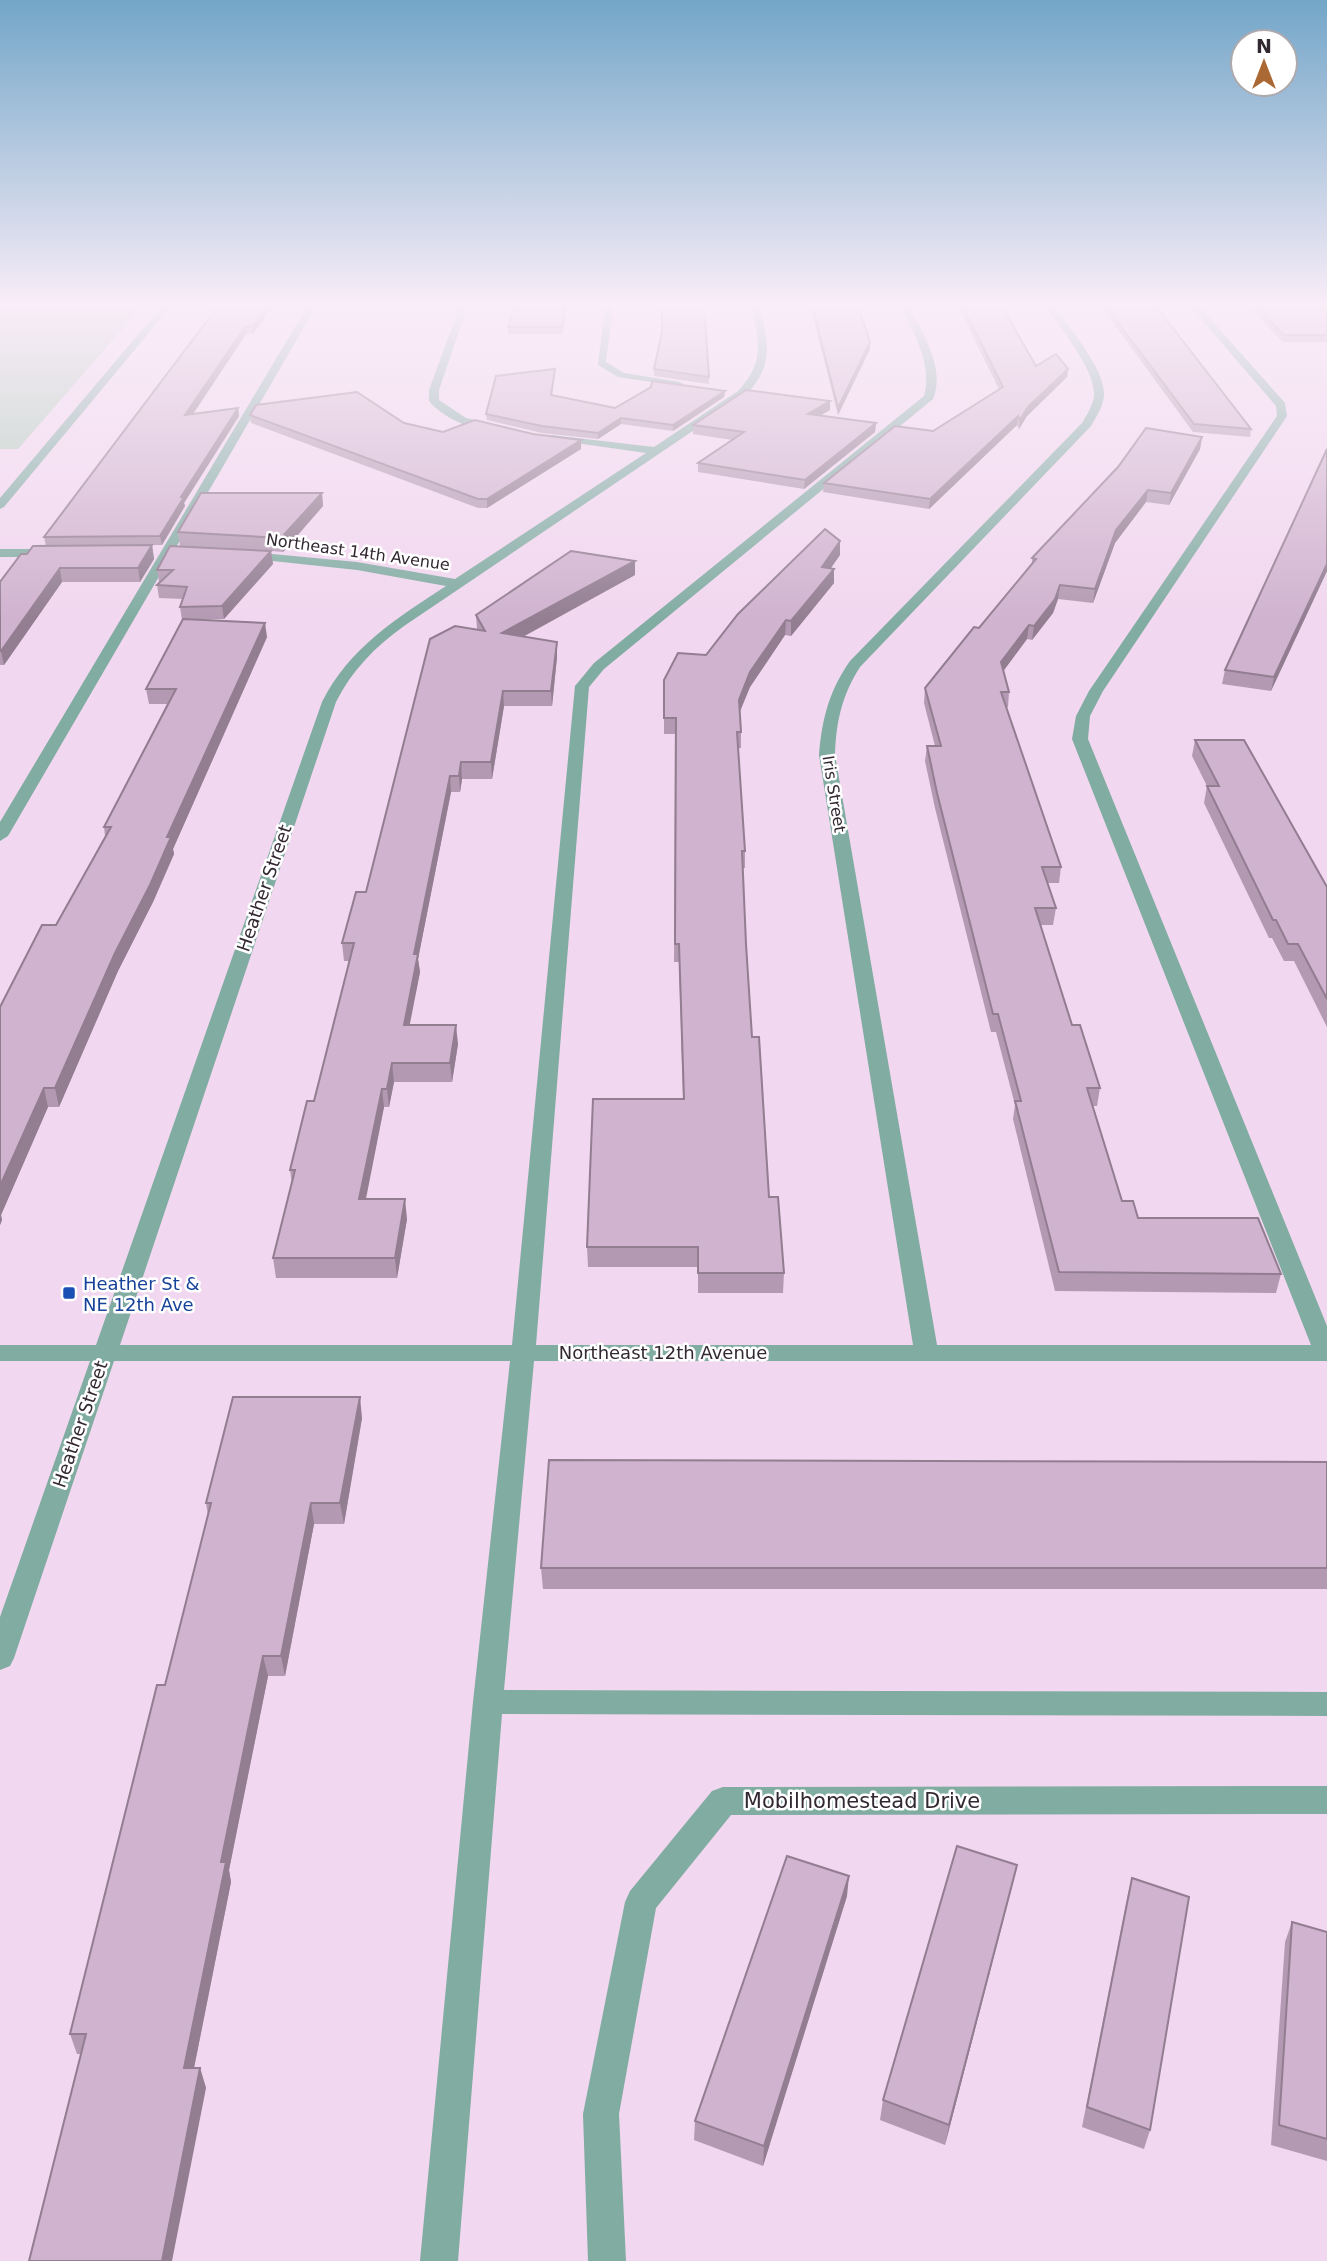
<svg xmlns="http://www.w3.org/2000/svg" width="1327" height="2261" font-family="'DejaVu Sans',sans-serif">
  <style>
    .green { fill: #b0ccbb }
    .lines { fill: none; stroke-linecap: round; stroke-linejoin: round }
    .minor { fill: #81aca2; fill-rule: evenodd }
    .wall { fill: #b39ab2 }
    .shaded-wall { fill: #927d91 }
    .building { fill: #d0b3cf; stroke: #927d91; stroke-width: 2 }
    .transit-dot { fill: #1a4fb4; stroke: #fff; stroke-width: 2.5 }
    .labels { text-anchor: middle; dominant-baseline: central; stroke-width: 5; stroke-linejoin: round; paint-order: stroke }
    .far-street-label { font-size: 16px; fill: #322832; stroke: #fff }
    .street-label { font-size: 18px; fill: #322832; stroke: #fff }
    .transit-label { font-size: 18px; fill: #164399; stroke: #fff; text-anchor: start }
    .near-street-label { font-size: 21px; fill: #322832; stroke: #fff }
  </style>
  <rect width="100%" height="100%" fill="#f1d7ef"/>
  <polygon class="green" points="0,305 143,305 18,449 0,449"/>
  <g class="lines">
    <g class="minor">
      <polygon points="163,305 172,305 4,507 0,509 0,498"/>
      <polygon points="308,305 317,305 8,836 0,841 0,822"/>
      <path d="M460,305H468L439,390V400L466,418L500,426V430C476,433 444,419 429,401V390Z"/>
      <polygon points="605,305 613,305 606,362 624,373 680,382 685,385 684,387 618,377 598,365"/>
      <path d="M752,305H760C768,345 775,363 746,395L404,626C375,647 352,670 336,702L120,1345H512L575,686L594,663L924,396C933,363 913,334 901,305H909C922,333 946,368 933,399L604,669L589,687L536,1345H913L819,755C822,719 829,691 850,661L1082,423C1087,415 1092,406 1094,397C1097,371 1059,327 1045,305H1054C1068,327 1106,369 1104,396C1103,407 1096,417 1091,426L860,667C842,695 836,722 835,755L937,1345H1311L1072,739L1076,716L1089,691L1277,416L1276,406L1189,305H1198L1285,403L1287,416L1103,691L1090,716L1088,739L1327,1326V1361H534L504,1690L1327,1692V1716L502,1714L458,2261H420L473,1702L510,1361H114L14,1658L10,1666L0,1670V1617L90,1361H0V1345H96L322,702C349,648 397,618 446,586L357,570L244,558L238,554L240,551L357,562L455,579L646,453L555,440L551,439V435L654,447L738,391C766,361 758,342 752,305Z"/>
      <polygon points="0,549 54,549 60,553 54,557 0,557"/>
      <polygon points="1327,1786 1327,1814 731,1815 656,1908 619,2114 626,2261 588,2261 583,2114 625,1902 630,1891 712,1791 723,1787"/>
    </g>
  </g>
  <g class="wall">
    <polygon points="219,305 274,305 253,334 246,334 193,414 238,408 239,416 184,503 185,506 162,545 152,545 154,559 140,582 62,582 4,665 0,665 0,582 27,554 46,546 44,537"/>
    <polygon points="514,305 567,305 562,334 508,334 508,327"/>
    <polygon points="810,305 858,305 870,349 838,415"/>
    <polygon points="957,305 1001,305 1036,366 1068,369 1067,377 1027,416 1019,429 1017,425 929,509 823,492 824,483 933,431 999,389"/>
    <polygon points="1100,305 1155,305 1251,429 1250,437 1193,432"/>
    <polygon points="1247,305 1327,305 1327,342 1283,342"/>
    <polygon points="662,332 709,377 709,384 654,376 654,369"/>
    <polygon points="555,369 555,375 552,395 615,408 724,397 673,431 621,424 598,439 542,433 487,420 486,414"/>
    <polygon points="830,410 821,415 876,423 875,432 804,489 698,472 698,463 732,440 693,434 693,425"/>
    <polygon points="250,415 404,423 443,432 533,434 581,440 581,449 487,508 478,508 251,423"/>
    <polygon points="1202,437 1200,449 1169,505 1146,502 1115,543 1093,603 1058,599 1053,613 1032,640 1027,639 1003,671 1009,692 1008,707 1006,707 1061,867 1059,883 1047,883 1056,908 1053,925 1040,925 1072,1025 1100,1088 1097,1106 1093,1106 1122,1201 1138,1218 1281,1274 1276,1293 1055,1291 1013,1119 1015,1105 996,1032 991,1032 935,808 925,761 927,746 935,746 924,703 925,688 979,628 1032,564 1032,558"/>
    <polygon points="1327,449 1327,571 1271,691 1222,684 1225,670"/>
    <polygon points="322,493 323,506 283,552 271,551 273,564 224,619 193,620 267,637 173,849 174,854 153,902 118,971 59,1107 48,1107 1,1215 2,1220 0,1225 0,1007 56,925 105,836 104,827 167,704 149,704 146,689 182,620 180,607 183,599 159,598 157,585 160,582 159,582 157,570 262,551 180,546 178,532"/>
    <polygon points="840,555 830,568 834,583 791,636 785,635 750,687 740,712 741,732 741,748 738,748 745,851 745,868 742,868 746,944 752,1037 769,1197 784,1273 783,1293 698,1293 698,1267 588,1267 587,1247 683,1099 679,962 674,962 675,734 664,734 664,680 706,655"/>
    <polygon points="635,575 523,637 557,657 552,706 504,706 492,779 462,779 460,792 451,792 418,959 420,972 409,1025 458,1044 452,1082 394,1082 389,1107 384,1107 365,1199 407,1219 397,1278 276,1278 273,1258 292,1184 290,1170 314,1101 350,961 344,961 342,943 366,892 477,629 476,615"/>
    <polygon points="1195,740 1327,887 1327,1027 1294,961 1284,961 1272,938 1269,938 1204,803 1207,786 1192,756"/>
    <polygon points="362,1418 344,1524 314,1524 285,1676 268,1676 229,1870 231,1882 194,2068 200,2068 206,2088 81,2054 77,2054 70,2034 165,1685 208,1515 206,1503"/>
    <polygon points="1327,1462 1327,1589 543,1589 541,1568"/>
    <polygon points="1132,1878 1150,2130 1144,2149 1082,2127 1127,1899"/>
    <polygon points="1012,1886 945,2145 880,2120 883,2100"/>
    <polygon points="847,1896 763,2166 694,2140 695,2121"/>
    <polygon points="1292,1922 1327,1932 1327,2161 1271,2145 1285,1942"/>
  </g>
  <g class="shaded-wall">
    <polygon points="268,305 274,305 253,334 252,327"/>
    <polygon points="565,305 567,305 562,334 562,327"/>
    <polygon points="245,327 246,334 187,423 185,415"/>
    <polygon points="870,342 870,349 838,415 838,408"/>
    <polygon points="1068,369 1067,377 1027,416 1019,429 1020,420 1028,407"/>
    <polygon points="725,391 724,397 673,431 673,425"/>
    <polygon points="830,401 830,410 808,423 808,414"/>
    <polygon points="238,408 239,416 184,503 185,506 162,545 160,536 181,497"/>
    <polygon points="1018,416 1017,425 929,509 930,499"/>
    <polygon points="621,418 621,424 598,439 598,433"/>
    <polygon points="876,423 875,432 804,489 805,480"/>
    <polygon points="1202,437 1200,449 1169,505 1171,493"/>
    <polygon points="581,440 581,449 487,508 487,499"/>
    <polygon points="1148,490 1146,502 1115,543 1093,603 1095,589 1116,530"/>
    <polygon points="322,493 323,506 283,552 281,538"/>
    <polygon points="840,541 840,555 822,581 822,567"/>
    <polygon points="152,545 154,559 140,582 138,568"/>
    <polygon points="271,551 273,564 224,619 222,606"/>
    <polygon points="635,561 635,575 502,648 502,633"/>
    <polygon points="1327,564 1327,571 1271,691 1274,677"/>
    <polygon points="60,568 62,582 4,665 1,651"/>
    <polygon points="834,569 834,583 791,636 791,621"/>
    <polygon points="1060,585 1058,599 1053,613 1032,640 1034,626"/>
    <polygon points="786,620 785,635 750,687 738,715 739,700 750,672"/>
    <polygon points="265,623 267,637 173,849 174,854 153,902 118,971 59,1107 55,1088 115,953"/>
    <polygon points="1029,625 1027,639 999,677 1001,662"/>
    <polygon points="557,642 557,657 552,706 551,691"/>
    <polygon points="503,691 504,706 492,779 491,762"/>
    <polygon points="461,762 462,779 460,792 459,776"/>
    <polygon points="450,776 451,792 418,959 420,972 406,1044 404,1025 414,954"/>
    <polygon points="456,1025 458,1044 452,1082 450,1063"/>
    <polygon points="392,1063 394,1082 389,1107 387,1089"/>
    <polygon points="44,1088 48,1107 1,1215 2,1220 0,1225 0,1186"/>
    <polygon points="382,1089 384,1107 362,1219 359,1199"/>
    <polygon points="405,1199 407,1219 397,1278 395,1258"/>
    <polygon points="360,1397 362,1418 344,1524 340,1503"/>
    <polygon points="311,1503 314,1524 285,1676 281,1656"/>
    <polygon points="263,1656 268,1676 229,1870 231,1882 190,2088 184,2068 221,1862"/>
    <polygon points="1017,1865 1012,1886 945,2145 949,2125"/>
    <polygon points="849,1876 847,1896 763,2166 764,2146"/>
    <polygon points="200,2068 206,2088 172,2261 162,2261"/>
  </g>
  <g class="building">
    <polygon points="219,305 268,305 252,327 245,327 185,415 238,408 181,497 184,497 160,536 44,537"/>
    <polygon points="514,305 565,305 562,327 508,327"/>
    <polygon points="662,305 704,305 709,377 654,369 662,332"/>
    <polygon points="812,305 858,305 870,342 838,408"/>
    <polygon points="962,305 1001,305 1036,366 1056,354 1068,369 1028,407 1020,420 1018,416 930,499 824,483 895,426 933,431 1003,387"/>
    <polygon points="1105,305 1155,305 1251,429 1194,424"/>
    <polygon points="1254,305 1327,305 1327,335 1284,335"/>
    <polygon points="555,369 551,395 615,408 651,387 652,381 725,391 673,425 621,418 598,433 542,426 486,414 496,376"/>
    <polygon points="746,390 830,401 808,414 876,423 805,480 698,463 744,432 693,425"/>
    <polygon points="357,392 404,423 443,432 475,420 533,434 581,440 487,499 478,499 250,415 256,405"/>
    <polygon points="1146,428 1202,437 1171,493 1148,490 1116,530 1095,589 1060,585 1055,599 1034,626 1029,625 1001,662 1009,692 1001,692 1061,867 1042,867 1056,908 1035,908 1072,1025 1080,1025 1100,1088 1087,1088 1122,1201 1133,1201 1138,1218 1258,1218 1281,1274 1059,1272 1015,1101 1021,1101 998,1014 993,1014 937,793 927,746 941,746 925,688 974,627 979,628 1036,559 1032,558 1118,467"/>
    <polygon points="1327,449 1327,564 1274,677 1225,670"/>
    <polygon points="201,493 322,493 281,538 178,532"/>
    <polygon points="825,529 840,541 822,567 834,569 791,621 786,620 750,672 739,700 741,732 737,732 745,851 742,851 746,944 752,1037 759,1037 769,1197 778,1197 784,1273 698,1273 698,1247 587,1247 593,1099 684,1099 679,944 675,944 676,718 664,718 664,680 678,653 706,655 738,614"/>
    <polygon points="152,545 138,568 60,568 1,651 0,651 0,582 21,554 27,554 33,546"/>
    <polygon points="170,546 271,551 222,606 180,607 187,587 157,585 173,570 157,570"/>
    <polygon points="571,551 635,561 502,633 557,642 551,691 503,691 491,762 461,762 459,776 450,776 414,954 418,954 404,1025 456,1025 450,1063 392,1063 387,1089 382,1089 359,1199 405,1199 395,1258 273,1258 295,1170 290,1170 307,1101 314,1101 354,943 342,943 356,892 366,892 430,639 455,626 485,631 476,615"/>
    <polygon points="183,619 265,623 167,837 171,837 150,885 115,953 55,1088 44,1088 0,1186 0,1007 42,925 56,925 111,827 104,827 176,689 146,689"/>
    <polygon points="1195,740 1244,740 1327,887 1327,999 1298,944 1288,944 1276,920 1273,920 1207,786 1219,786"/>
    <polygon points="233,1397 360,1397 340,1503 311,1503 281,1656 263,1656 221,1862 226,1862 184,2068 200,2068 162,2261 29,2261 86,2034 70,2034 157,1685 165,1685 211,1503 206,1503"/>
    <polygon points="549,1460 1327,1462 1327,1568 541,1568"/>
    <polygon points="957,1846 1017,1865 949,2125 883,2100"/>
    <polygon points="787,1856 849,1876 764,2146 695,2121"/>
    <polygon points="1132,1878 1189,1897 1150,2130 1087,2107"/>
    <polygon points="1292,1922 1327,1932 1327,2139 1279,2125"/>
  </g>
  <linearGradient id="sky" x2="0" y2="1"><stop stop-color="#73a6c8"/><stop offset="0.49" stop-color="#f9edf8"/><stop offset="1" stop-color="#f9edf8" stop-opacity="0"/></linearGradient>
  <rect width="1327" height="622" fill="url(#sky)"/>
  <rect class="transit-dot" x="62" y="1286" width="14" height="14" rx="3.5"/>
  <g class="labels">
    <g class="far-street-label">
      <text transform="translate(358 552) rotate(8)">Northeast 14th Avenue</text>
      <text transform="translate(834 794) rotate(81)">Iris Street</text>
    </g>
    <g class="street-label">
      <text transform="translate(264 888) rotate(-71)">Heather Street</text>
      <text x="663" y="1352">Northeast 12th Avenue</text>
      <text transform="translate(80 1424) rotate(-71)">Heather Street</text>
    </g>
    <g class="transit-label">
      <text x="83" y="1283">Heather St &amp;<tspan x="83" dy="21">NE 12th Ave</tspan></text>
    </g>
    <g class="near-street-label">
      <text x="862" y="1801">Mobilhomestead Drive</text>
    </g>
  </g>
  <g transform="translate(1264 63)"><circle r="33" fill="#ffffff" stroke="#ada9ad" stroke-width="2"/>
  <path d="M0-5L12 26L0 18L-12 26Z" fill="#aa6834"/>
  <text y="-10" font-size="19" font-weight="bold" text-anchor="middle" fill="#322832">N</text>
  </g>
</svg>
